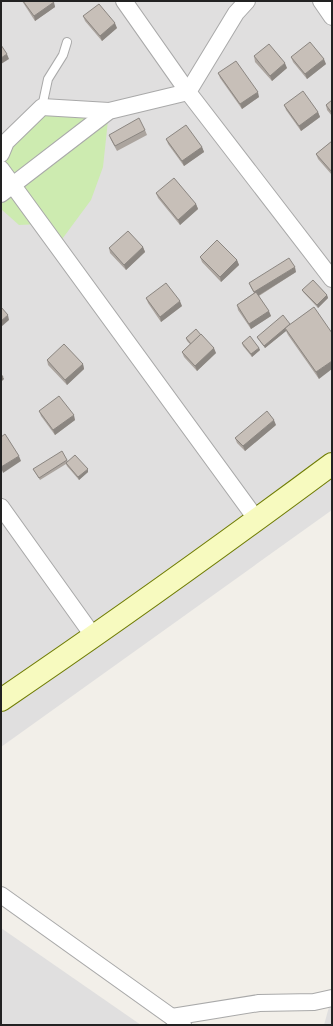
<svg xmlns="http://www.w3.org/2000/svg" width="333" height="1026" font-family="'Fira Sans Condensed',sans-serif">
  <style>
    .residential { fill: #e0dfdf }
    .grass { fill: #cdebb0 }
    .lines { fill: none; stroke-linecap: round; stroke-linejoin: round }
    .lane-casing { stroke: #a9a9a9; stroke-width: 10 }
    .street-casing { stroke: #a9a9a9; stroke-width: 18 }
    .secondary-casing { stroke: #707d05; stroke-width: 24 }
    .lane { stroke: #fff; stroke-width: 8 }
    .street { stroke: #fff; stroke-width: 16 }
    .secondary { stroke: #f7fabf; stroke-width: 22 }
    .wall { fill: #aba49e }
    .shaded-wall { fill: #8b8681 }
    .building { fill: #c7bfb8; stroke: #8b8681 }
  </style>
  <rect width="100%" height="100%" fill="#f2efe9"/>
  <g class="residential">
    <polygon points="1,1 332,1 332,510 1,747"/>
    <polygon points="1,928 141,1025 1,1025"/>
    <polygon points="332,996 332,1025 324,1025"/>
  </g>
  <polygon class="grass" points="42,107 109,111 103,167 91,200 57,246 41,224 19,225 1,209 1,154"/>
  <g class="lines">
    <g class="lane-casing">
      <polyline id="lane" points="42,107 48,79 63,55 67,42"/>
    </g>
    <g class="street-casing">
      <g id="street">
        <polyline points="124,1 188,92 332,279"/>
        <polyline points="321,1 332,17"/>
        <polyline points="1,154 6,142 42,107 109,111"/>
        <polyline points="1,169 257,520"/>
        <polyline points="1,194 109,111 188,92 236,13 247,1"/>
        <polyline points="1,507 94,637"/>
        <polyline points="1,895 183,1025"/>
        <polyline points="172,1017 259,1003 314,1002 332,998"/>
      </g>
    </g>
    <g class="secondary-casing">
      <path id="secondary" d="M1,700C113,624 223,545 332,464"/>
    </g>
    <use href="#lane" class="lane"/>
    <use href="#street" class="street"/>
    <use href="#secondary" class="secondary"/>
  </g>
  <g class="wall">
    <polygon points="22,1 53,1 55,7 35,21"/>
    <polygon points="83,16 117,28 102,41 85,21"/>
    <polygon points="254,56 287,68 272,81 255,62"/>
    <polygon points="291,57 326,64 307,79 293,62"/>
    <polygon points="218,73 259,97 242,109 220,78"/>
    <polygon points="332,100 332,116 327,110 326,105"/>
    <polygon points="284,105 318,112 320,117 301,131 286,110"/>
    <polygon points="145,130 147,135 117,151 111,140 109,135"/>
    <polygon points="166,139 202,147 204,152 184,166 168,144"/>
    <polygon points="332,141 332,175 318,159 316,154"/>
    <polygon points="156,193 196,204 198,209 180,225 158,198"/>
    <polygon points="143,247 145,252 126,270 110,253 109,248"/>
    <polygon points="200,257 237,260 239,265 221,282 202,262"/>
    <polygon points="296,272 259,296 271,316 251,329 238,310 237,305 254,293 251,288 249,283"/>
    <polygon points="302,290 327,295 328,298 318,308 303,292"/>
    <polygon points="146,298 182,306 161,322 148,303"/>
    <polygon points="314,307 319,379 288,335 286,331 265,348 258,339 257,337 290,325"/>
    <polygon points="186,338 216,353 197,371 184,357 182,352 190,344 187,341"/>
    <polygon points="242,343 259,348 260,350 252,357 243,346"/>
    <polygon points="47,360 83,364 84,369 67,385 48,365"/>
    <polygon points="39,411 75,420 55,435 41,416"/>
    <polygon points="276,425 245,451 237,443 235,438"/>
    <polygon points="67,460 68,461 88,472 79,480 67,466 66,464 40,480 33,469"/>
  </g>
  <g class="shaded-wall">
    <polygon points="54,2 55,7 35,21 34,16"/>
    <polygon points="115,23 117,28 102,41 100,36"/>
    <polygon points="7,54 9,59 1,64 1,58"/>
    <polygon points="324,59 326,64 307,79 305,74"/>
    <polygon points="285,63 287,68 272,81 270,76"/>
    <polygon points="258,92 259,97 242,109 240,104"/>
    <polygon points="318,112 320,117 301,131 299,126"/>
    <polygon points="202,147 204,152 184,166 182,161"/>
    <polygon points="196,204 198,209 180,225 178,220"/>
    <polygon points="143,247 145,252 126,270 124,265"/>
    <polygon points="237,260 239,265 221,282 220,277"/>
    <polygon points="295,267 296,272 256,297 254,292"/>
    <polygon points="327,295 328,298 318,308 317,305"/>
    <polygon points="180,301 182,306 161,322 160,317"/>
    <polygon points="269,311 271,316 251,329 249,324"/>
    <polygon points="8,315 9,320 1,327 1,321"/>
    <polygon points="285,328 286,331 265,348 264,346"/>
    <polygon points="214,348 216,353 197,371 195,366"/>
    <polygon points="259,348 260,350 252,357 251,354"/>
    <polygon points="332,361 332,369 319,379 316,372"/>
    <polygon points="83,364 84,369 67,385 65,380"/>
    <polygon points="3,377 4,379 1,382 1,378"/>
    <polygon points="74,415 75,420 55,435 53,430"/>
    <polygon points="274,420 276,425 245,451 243,446"/>
    <polygon points="19,456 21,461 3,473 1,467"/>
    <polygon points="88,469 88,472 79,480 78,477"/>
  </g>
  <g class="building">
    <polygon points="23,1 53,1 54,2 34,16"/>
    <polygon points="99,4 115,23 100,36 83,16"/>
    <polygon points="310,42 324,59 305,74 291,57"/>
    <polygon points="269,44 285,63 270,76 254,56"/>
    <polygon points="1,45 7,54 1,58"/>
    <polygon points="236,61 258,92 240,104 218,73"/>
    <polygon points="303,91 318,112 299,126 284,105"/>
    <polygon points="332,100 332,113 326,105"/>
    <polygon points="139,118 145,130 115,146 109,135"/>
    <polygon points="186,125 202,147 182,161 166,139"/>
    <polygon points="332,141 332,172 316,154"/>
    <polygon points="174,178 196,204 178,220 156,193"/>
    <polygon points="128,231 143,247 124,265 109,248"/>
    <polygon points="217,240 237,260 220,277 200,257"/>
    <polygon points="289,258 295,267 254,292 249,283"/>
    <polygon points="313,280 327,295 317,305 302,290"/>
    <polygon points="166,283 180,301 160,317 146,298"/>
    <polygon points="256,292 269,311 249,324 237,305"/>
    <polygon points="1,307 8,315 1,321"/>
    <polygon points="314,307 332,333 332,361 316,372 285,328"/>
    <polygon points="283,315 290,324 264,346 257,337"/>
    <polygon points="196,329 201,335 191,344 186,338"/>
    <polygon points="201,334 214,348 195,366 182,352"/>
    <polygon points="250,336 259,348 251,354 242,343"/>
    <polygon points="64,344 83,364 65,380 47,360"/>
    <polygon points="1,374 3,377 1,378"/>
    <polygon points="59,396 74,415 53,430 39,411"/>
    <polygon points="267,411 274,420 243,446 235,438"/>
    <polygon points="5,434 19,456 1,467 1,437"/>
    <polygon points="62,451 67,460 39,478 33,469"/>
    <polygon points="75,455 88,469 78,477 66,463"/>
  </g>
  <rect width="333" height="1026" fill="none" stroke="#222222" stroke-width="4"/>
</svg>
